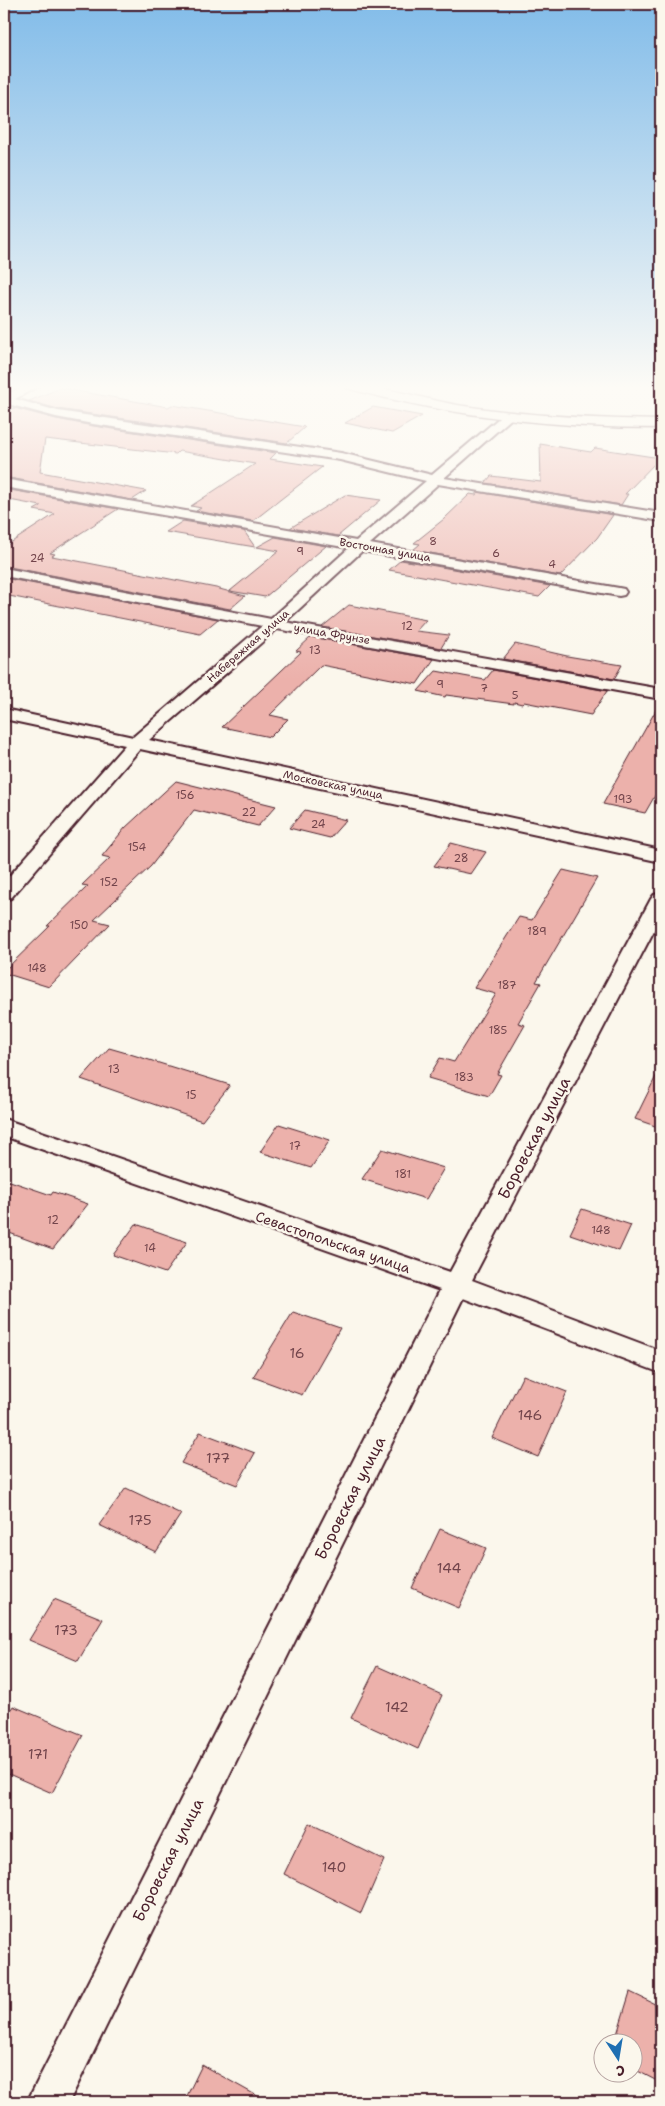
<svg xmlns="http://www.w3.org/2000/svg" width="665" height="2106" font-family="'Shantell Sans',sans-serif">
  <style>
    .building { fill: #ecb1ab; stroke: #4a1f2b }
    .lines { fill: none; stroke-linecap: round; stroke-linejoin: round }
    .street-casing { stroke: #4a1f2b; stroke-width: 4 }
    .secondary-casing { stroke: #4a1f2b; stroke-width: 3 }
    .street { fill: #fbf7ec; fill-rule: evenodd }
    .secondary { fill: #fbf7ec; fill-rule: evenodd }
    .labels { text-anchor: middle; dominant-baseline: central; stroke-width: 5; stroke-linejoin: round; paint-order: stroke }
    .number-label { font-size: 11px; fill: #72444b }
    .far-street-label { font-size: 11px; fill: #4a1f2b; stroke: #fbf7ec }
    .street-label { font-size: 14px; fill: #4a1f2b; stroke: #fbf7ec }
    .near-number-label { font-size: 14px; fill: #72444b }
    .near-street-label { font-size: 16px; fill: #4a1f2b; stroke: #fbf7ec }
  </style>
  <rect width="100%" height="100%" fill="#fbf7ec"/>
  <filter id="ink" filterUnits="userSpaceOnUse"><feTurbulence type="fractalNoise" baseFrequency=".02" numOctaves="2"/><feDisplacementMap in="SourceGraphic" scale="10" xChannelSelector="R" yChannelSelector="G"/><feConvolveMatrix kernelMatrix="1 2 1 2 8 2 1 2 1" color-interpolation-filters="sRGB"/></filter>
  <g filter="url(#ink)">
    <g class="building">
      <polygon points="60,388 168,407 172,405 305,427 287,443 58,409 29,401"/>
      <polygon points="373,407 422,416 392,433 345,423"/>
      <polygon points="14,408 56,419 93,426 276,453 270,459 322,467 253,521 196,511 201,508 191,506 255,464 179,451 176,454 45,439 40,472 146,491 132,500 4,477 4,412"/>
      <polygon points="540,444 591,452 595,448 660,458 625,494 628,494 621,505 485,483 491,476 541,482"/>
      <polygon points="4,489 118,509 50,553 55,554 52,556 216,588 245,596 230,609 4,566 4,547 55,514 34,510 41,506 4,499"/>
      <polygon points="478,492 613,515 597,538 560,576 413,550 420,544 414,543 444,519 470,494 476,495"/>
      <polygon points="345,495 381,500 338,536 290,528"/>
      <polygon points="183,521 244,531 255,547 166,532"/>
      <polygon points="275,537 326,546 265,597 230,591 279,551 257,547"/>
      <polygon points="401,560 550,586 539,597 389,570"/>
      <polygon points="4,578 218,619 200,634 140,622 4,595"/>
      <polygon points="349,605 426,620 416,631 449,635 441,648 322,627"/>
      <polygon points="311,637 434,659 417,684 321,665 270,715 288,719 270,737 222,727 301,652 296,651"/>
      <polygon points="515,644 567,656 622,665 614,679 503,659"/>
      <polygon points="493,670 607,691 591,715 524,702 522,704 514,702 514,704 446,695 445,697 418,691 436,671 485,680"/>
      <polygon points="661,701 661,785 645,813 603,804"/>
      <polygon points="176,781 276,806 258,826 194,810 151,866 94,920 110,924 49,987 4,973 4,971 50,926 47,926 88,886 82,885 110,858 102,856 125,828"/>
      <polygon points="305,810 346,820 330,838 289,828"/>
      <polygon points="451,843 486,852 471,874 434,866"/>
      <polygon points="563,870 597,878 536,982 541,983 518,1023 525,1025 497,1074 501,1075 489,1096 428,1078 440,1058 454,1062 496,994 474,988 519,917 532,920"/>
      <polygon points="109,1048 130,1054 230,1085 202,1121 81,1079"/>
      <polygon points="661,1066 661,1128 635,1119"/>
      <polygon points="279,1124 330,1140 311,1168 260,1152"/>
      <polygon points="382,1149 444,1168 426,1199 362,1179"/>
      <polygon points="4,1179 51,1195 53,1192 88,1204 53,1249 4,1231"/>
      <polygon points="582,1209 631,1225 619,1251 570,1234"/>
      <polygon points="136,1224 187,1242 165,1273 113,1255"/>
      <polygon points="293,1312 340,1328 302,1395 253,1377"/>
      <polygon points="523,1375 567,1392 538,1457 492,1438"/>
      <polygon points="200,1432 255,1453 237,1485 181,1463"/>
      <polygon points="126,1488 181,1514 156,1552 99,1525"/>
      <polygon points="440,1529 486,1548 459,1608 412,1588"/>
      <polygon points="54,1599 103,1619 78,1661 29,1640"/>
      <polygon points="377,1666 442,1695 418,1749 351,1718"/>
      <polygon points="13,1706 83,1735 52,1793 4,1772 4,1721"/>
      <polygon points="309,1823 384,1860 361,1913 284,1874"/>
      <polygon points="630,1992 661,2007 661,2083 632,2068 632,2044 614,2044"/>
      <polygon points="202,2065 268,2102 184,2102"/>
    </g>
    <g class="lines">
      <g class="street-casing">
        <g id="street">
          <polygon points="26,385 40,385 15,399 58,411 341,453 432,475 505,413 513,413 515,415 513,417 444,478 661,513 661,521 438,484 370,544 619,588 624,589 626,592 624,595 619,596 362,551 285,622 661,689 661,699 277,629 149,740 661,850 661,862 140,749 11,898 4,900 4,882 125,745 4,719 4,709 133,737 262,626 4,576 4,568 271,619 349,548 4,487 4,479 356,541 426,481 340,460 93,424 56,417 4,403 4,396"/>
          <polygon points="661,893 661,917 472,1280 661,1351 661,1373 463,1298 69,2102 27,2102 440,1290 4,1136 4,1119 450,1272 651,899 654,895"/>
        </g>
      </g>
      <g class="secondary-casing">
        <path id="secondary" d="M345,385C385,385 425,400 464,406C529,416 595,419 661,420V428C554,428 449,416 346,388Z"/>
      </g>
      <use href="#street" class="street"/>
      <use href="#secondary" class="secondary"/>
    </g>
  </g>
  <linearGradient id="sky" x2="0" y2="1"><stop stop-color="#82bce9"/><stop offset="0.57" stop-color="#fdfbf6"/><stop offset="1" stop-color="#fdfbf6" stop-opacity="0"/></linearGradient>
  <rect width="665" height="680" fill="url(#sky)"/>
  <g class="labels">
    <g class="number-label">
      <text x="433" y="541">8</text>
      <text x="300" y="551">9</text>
      <text x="496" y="553">6</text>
      <text x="37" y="558">24</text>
      <text x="552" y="564">4</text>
      <text x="407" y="626">12</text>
      <text x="315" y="650">13</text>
      <text x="440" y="684">9</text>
      <text x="484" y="688">7</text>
      <text x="515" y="695">5</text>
      <text x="185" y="795">156</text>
      <text x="623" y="799">193</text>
      <text x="249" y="812">22</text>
      <text x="318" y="824">24</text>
      <text x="137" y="847">154</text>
      <text x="461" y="858">28</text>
      <text x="109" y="882">152</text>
      <text x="79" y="925">150</text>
      <text x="537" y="931">189</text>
      <text x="37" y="968">148</text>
      <text x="507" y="985">187</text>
      <text x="498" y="1030">185</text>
      <text x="114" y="1069">13</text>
      <text x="464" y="1077">183</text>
      <text x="191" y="1095">15</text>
      <text x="295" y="1146">17</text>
      <text x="403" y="1174">181</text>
      <text x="53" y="1220">12</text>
      <text x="601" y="1230">148</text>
      <text x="150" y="1248">14</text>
    </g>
    <g class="far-street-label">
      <text transform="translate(385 550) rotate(10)">Восточная улица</text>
      <text transform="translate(332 634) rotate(10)">улица Фрунзе</text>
      <text transform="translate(248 646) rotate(-41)">Набережная улица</text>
      <text transform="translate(333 785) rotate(12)">Московская улица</text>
    </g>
    <g class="street-label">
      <text transform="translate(333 1242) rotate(19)">Севастопольская улица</text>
    </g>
    <g class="near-number-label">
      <text x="297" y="1353">16</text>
      <text x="530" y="1415">146</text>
      <text x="218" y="1458">177</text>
      <text x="140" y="1520">175</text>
      <text x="449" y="1568">144</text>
      <text x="66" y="1630">173</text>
      <text x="397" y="1707">142</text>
      <text x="38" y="1754">171</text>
      <text x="334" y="1867">140</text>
    </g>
    <g class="near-street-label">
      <text transform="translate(534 1138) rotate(-62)">Боровская улица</text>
      <text transform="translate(350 1498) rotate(-63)">Боровская улица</text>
      <text transform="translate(168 1860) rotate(-63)">Боровская улица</text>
    </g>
  </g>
  <rect width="665" height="2106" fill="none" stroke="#fbf7ec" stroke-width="20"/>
  <rect x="10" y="10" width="645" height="2086" fill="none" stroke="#4a1f2b" stroke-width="2" filter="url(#ink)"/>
  <g transform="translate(618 2058) rotate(168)"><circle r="24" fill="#fbf7ec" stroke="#b4a19f"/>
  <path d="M0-4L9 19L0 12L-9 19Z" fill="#1f6fb2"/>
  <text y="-8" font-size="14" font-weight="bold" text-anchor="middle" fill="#4a1f2b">С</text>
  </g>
</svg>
